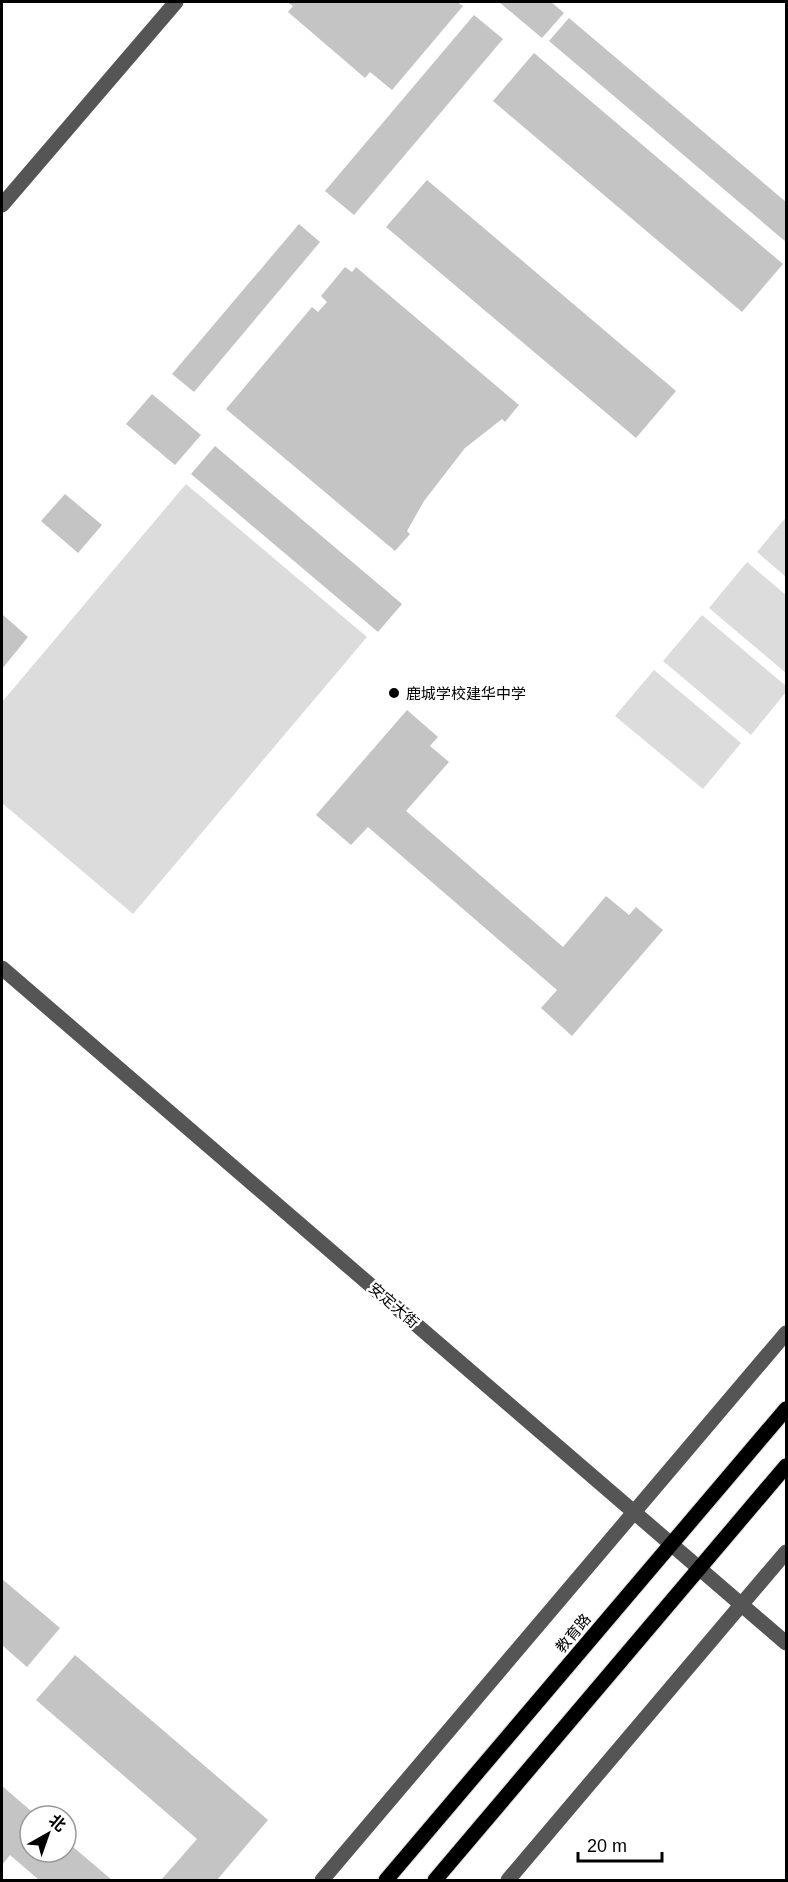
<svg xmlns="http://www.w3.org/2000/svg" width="788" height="1882" font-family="Arial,'Noto Sans SC',sans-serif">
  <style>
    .green { fill: #dcdcdc }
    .building { fill: #c4c4c4 }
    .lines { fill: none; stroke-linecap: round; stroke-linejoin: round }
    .major-casing { stroke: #dbdbdb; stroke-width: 17 }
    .minor { stroke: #555; stroke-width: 15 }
    .major { stroke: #000; stroke-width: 15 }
    .poi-dot { fill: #000; stroke: #fff; stroke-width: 2 }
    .labels { text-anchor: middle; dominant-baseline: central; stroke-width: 5; stroke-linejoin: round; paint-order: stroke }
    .poi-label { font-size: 15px; fill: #000; stroke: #fff; text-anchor: start }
    .street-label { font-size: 15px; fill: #000; stroke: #fff }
  </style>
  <rect width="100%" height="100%" fill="#fff"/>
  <g class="green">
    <polygon points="186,484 367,637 133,914 2,803 2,702"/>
    <polygon points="786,517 786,577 757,552"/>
    <polygon points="747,562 786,595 786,673 709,608"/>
    <polygon points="702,615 786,686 786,692 751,735 663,661"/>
    <polygon points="654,670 741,743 703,789 615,716"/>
  </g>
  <g class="building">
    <polygon points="287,2 457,2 463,6 392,90 370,72 365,78 288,12 293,6"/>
    <polygon points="499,2 551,2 564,13 542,38"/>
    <polygon points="474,15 503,39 354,215 325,191"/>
    <polygon points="569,18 786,202 786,242 549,41"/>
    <polygon points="534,53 783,264 742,312 493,101"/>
    <polygon points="427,180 676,391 636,438 386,227"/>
    <polygon points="299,224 320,242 194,392 172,374"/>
    <polygon points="345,267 352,272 356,267 519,405 505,422 502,419 465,448 424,501 407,531 410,534 395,551 226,409 312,307 318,312 327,302 321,296"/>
    <polygon points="152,394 201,435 175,465 126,424"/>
    <polygon points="215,446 402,604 378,632 191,474"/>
    <polygon points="65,494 102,525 78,553 41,521"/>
    <polygon points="2,614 28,637 2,669"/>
    <polygon points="407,710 438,737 430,746 449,762 406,811 563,947 606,896 629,915 636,907 663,930 572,1036 541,1008 557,990 368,827 351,845 316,815"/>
    <polygon points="2,1579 60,1628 27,1667 2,1645"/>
    <polygon points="75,1655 268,1820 217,1880 161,1880 197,1839 36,1700"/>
    <polygon points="2,1786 37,1816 30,1816 30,1852 66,1852 66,1841 112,1880 39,1880 10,1855 2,1865"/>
  </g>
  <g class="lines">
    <g class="major-casing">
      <g id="major">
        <polyline points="386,1880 786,1409"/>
        <polyline points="435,1880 786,1466"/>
      </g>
    </g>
    <g class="minor">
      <polyline points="2,205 176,2"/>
      <polyline points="2,968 786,1643"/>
      <polyline points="322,1880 786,1333"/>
      <polyline points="508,1880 786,1552"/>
    </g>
    <use href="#major" class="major"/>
  </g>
  <circle class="poi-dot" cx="394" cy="693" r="6"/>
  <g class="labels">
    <g class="poi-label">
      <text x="406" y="693">鹿城学校建华中学</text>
    </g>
    <g class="street-label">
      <text transform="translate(394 1305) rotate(41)">安定大街</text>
      <text transform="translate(573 1633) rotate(-50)">教育路</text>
    </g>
  </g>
  <rect width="788" height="1882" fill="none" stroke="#000000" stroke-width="6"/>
  <g transform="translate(48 1834) rotate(40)"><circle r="28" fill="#ffffff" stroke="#999999" stroke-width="1.5"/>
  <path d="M0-4.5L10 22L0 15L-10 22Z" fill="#000000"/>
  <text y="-9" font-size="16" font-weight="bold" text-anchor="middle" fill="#000000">北</text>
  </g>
  <path d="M578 1852v9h84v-9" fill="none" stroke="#000000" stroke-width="3"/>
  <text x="587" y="1852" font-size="18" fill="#000000" stroke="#ffffff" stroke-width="4.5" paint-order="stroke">20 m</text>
</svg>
